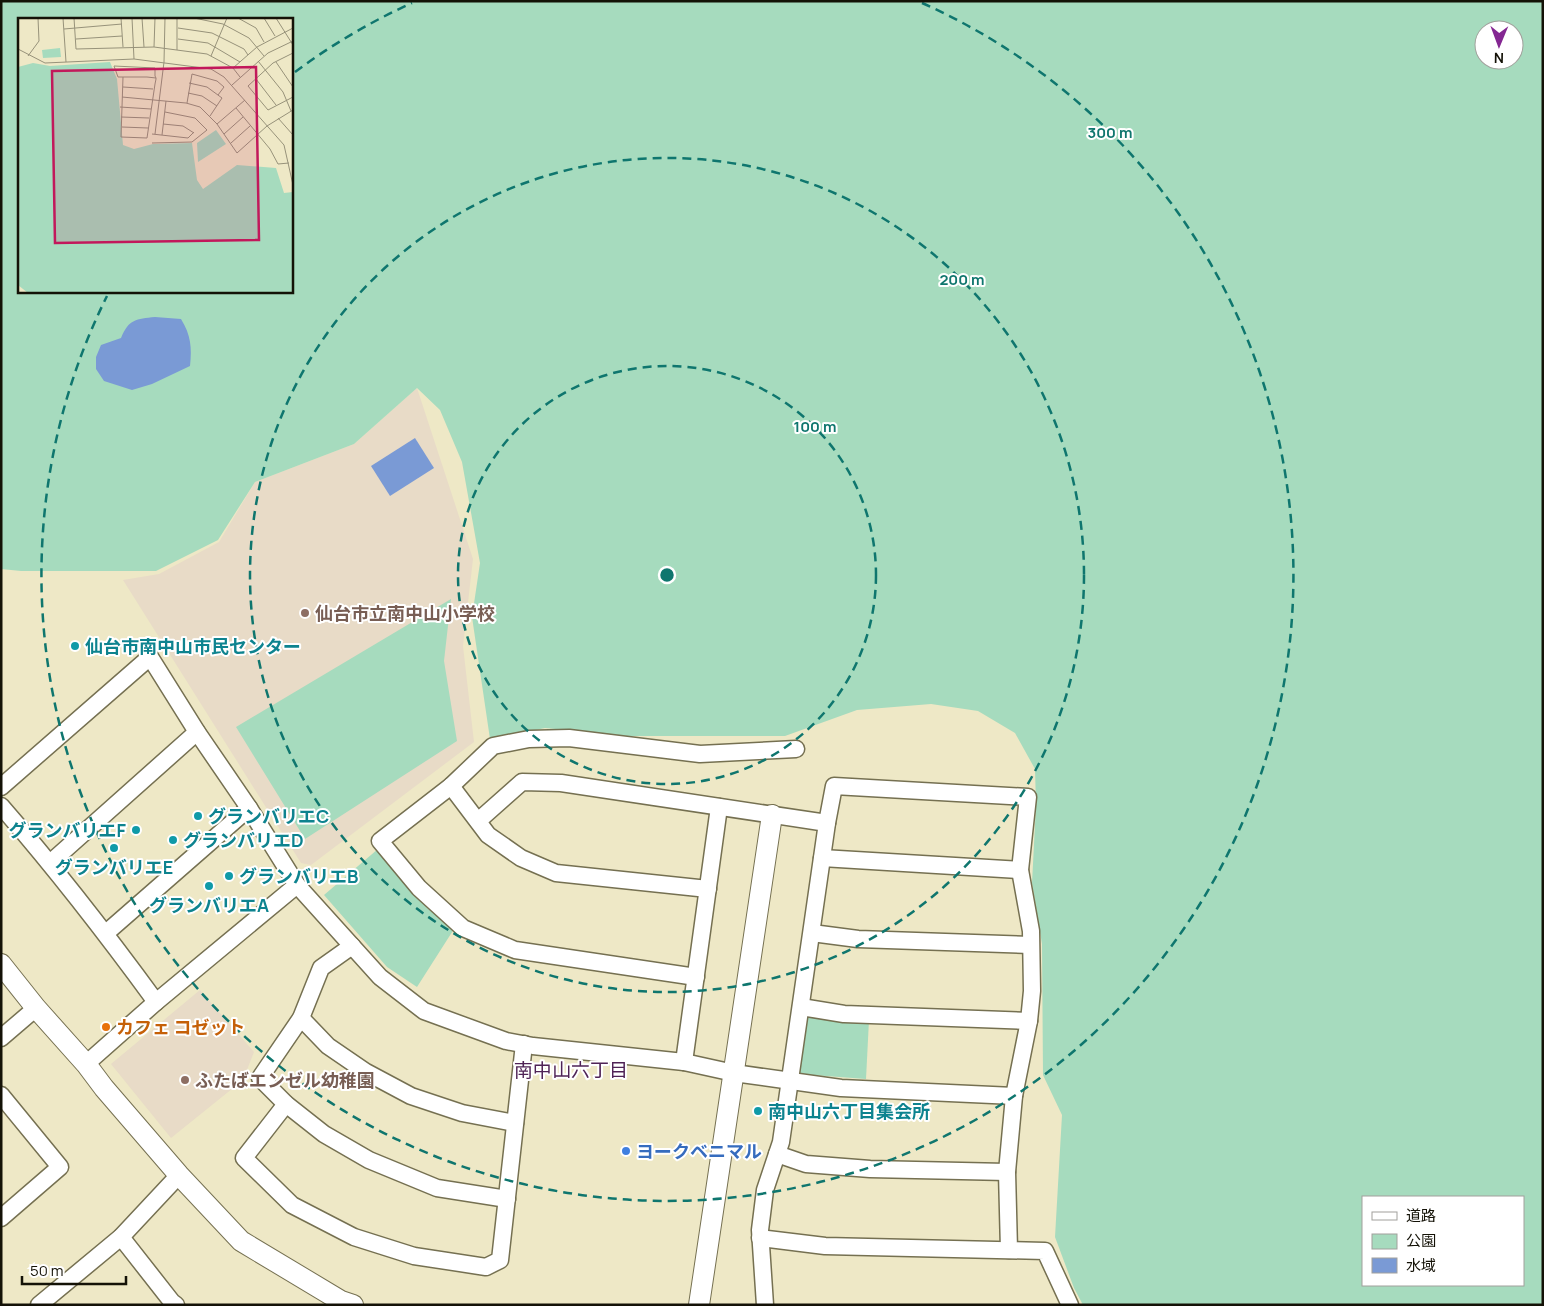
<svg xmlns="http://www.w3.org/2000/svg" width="1544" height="1306" font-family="Manrope,'Noto Sans JP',sans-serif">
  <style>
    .education { fill: #e8dbc7 }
    .green { fill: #a6dbbe; fill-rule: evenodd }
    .water { fill: #7a9ad5 }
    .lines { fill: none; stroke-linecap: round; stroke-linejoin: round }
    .minor-casing { stroke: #757051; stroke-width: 19 }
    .tertiary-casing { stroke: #757051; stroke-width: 22 }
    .minor { stroke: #fff; stroke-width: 16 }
    .tertiary { stroke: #fff; stroke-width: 20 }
    .ring { fill: none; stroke: #0f766e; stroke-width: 2.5; stroke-dasharray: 9 6 }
    .education-dot { fill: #8d6e63; stroke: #fff; stroke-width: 2 }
    .culture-dot { fill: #0f9aa8; stroke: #fff; stroke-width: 2 }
    .food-dot { fill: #e8710a; stroke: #fff; stroke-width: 2 }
    .shop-dot { fill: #3f7fe0; stroke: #fff; stroke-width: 2 }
    .labels { text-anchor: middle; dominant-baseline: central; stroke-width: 4; stroke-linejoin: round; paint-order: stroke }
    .education-label { font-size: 18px; font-weight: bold; fill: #785e54; stroke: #fff; text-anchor: start }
    .culture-label { font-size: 18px; font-weight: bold; fill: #0d838f; stroke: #fff; text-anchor: start }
    .food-label { font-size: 18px; font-weight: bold; fill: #c56008; stroke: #fff; text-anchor: start }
    .shop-label { font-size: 18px; font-weight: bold; fill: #366cbe; stroke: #fff; text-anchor: start }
    .neighbourhood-label { font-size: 19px; fill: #4f2356; stroke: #fff }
    .inset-road { fill: none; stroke: #97927a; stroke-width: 1 }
    .view { fill: #c2185b; fill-opacity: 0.15; stroke: #c2185b; stroke-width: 2.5 }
    .inset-edge { fill: none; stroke: #141207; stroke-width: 2.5 }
    .centre { fill: #0f766e; stroke: #fff; stroke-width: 2.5 }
    .ring-label { font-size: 15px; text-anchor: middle; font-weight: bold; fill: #0f766e; stroke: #fff; stroke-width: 4; stroke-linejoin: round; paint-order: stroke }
  </style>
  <rect width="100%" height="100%" fill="#eee8c6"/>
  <g class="education">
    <polygon points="417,388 473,559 463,646 474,742 311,865 301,863 123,580 159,574 219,542 255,482 354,444"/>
    <polygon points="200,990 254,1052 243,1080 171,1138 111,1064"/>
  </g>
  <g class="green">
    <path d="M1,1H1543V1305H1083L1074,1288L1055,1237L1062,1115L1043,1075L1042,944L1032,883L1036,805L1035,769L1015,733L978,711L931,704L857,710L785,736H627L545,728L490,739L472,617L480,563L462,462L440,410L417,388L354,444L255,482L218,540L156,571H21L1,569ZM19,19H291V291H19ZM1484,30H1514V60H1484ZM1363,1197H1523V1285H1363Z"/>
    <polygon points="451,599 444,661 457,741 305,839 236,727"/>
    <polygon points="378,849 427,908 454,929 417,987 387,967 324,895"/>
    <polygon points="806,1016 869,1020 866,1079 799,1074"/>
  </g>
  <g class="water">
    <path d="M155,317L181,319C191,335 192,348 190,366L152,384L132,390L104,381L96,369V357L101,345L121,338C129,319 136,319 155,317Z"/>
    <polygon points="415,438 434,468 390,496 371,466"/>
  </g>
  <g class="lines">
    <g class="minor-casing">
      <g id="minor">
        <polyline points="451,786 488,835 521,858 556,873 708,889"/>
        <polyline points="1,787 150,657 197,732 249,808 297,885 380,977 424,1011 506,1041 533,1046 684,1062 734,1073 841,1088 1014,1096"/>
        <path d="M1,806C56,869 107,935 156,1002"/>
        <polyline points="478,821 522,782 561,783 827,823"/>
        <polyline points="822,858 1020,870"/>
        <polyline points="50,863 197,732"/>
        <polyline points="106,933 249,808"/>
        <polyline points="812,933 858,939 1030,945"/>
        <polyline points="352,946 321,968 301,1018 260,1078 286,1104 324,1134 369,1160 437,1188 507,1199"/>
        <polyline points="696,977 515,950 463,928 419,888 380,841 451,786 493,746 529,739 569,738 700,754 796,749"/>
        <polyline points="801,1007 844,1014 1029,1021"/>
        <polyline points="301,1018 328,1046 366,1072 411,1096 462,1113 515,1123"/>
        <polyline points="1,1038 36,1008"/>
        <polyline points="684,1062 719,807"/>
        <polyline points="86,1064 156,1002 297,885"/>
        <polyline points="1,1095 60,1167 1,1218"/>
        <polyline points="286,1104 244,1158 292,1205 354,1237 414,1256 486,1267 500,1260 524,1044"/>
        <polyline points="777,1154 806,1164 870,1169 1007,1172"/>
        <polyline points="121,1237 172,1302 176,1305"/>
        <polyline points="760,1238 825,1246 1045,1251 1070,1305"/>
        <polyline points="39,1305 121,1237 179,1175"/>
        <polyline points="765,1305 760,1230 765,1190 781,1142 827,823 834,786 1028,797 1020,870 1031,931 1032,991 1029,1021 1014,1096 1007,1172 1009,1250"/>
      </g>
    </g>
    <g class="tertiary-casing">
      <g id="tertiary">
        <polyline points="1,964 36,1008 86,1064 104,1088 179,1175 241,1241 341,1301 353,1305"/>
        <polyline points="699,1305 772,815"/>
      </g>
    </g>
    <use href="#minor" class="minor"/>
    <use href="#tertiary" class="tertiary"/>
  </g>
  <g class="ring">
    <circle cx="667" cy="575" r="209"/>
    <circle cx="667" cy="575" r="417"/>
    <path d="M295 72A626 626 0 0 1 412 3M922 3A626 626 0 1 1 107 296"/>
  </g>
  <g class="education-dot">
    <circle cx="305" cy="613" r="5"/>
    <circle cx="185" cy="1080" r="5"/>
  </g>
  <g class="culture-dot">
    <circle cx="75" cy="646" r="5"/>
    <circle cx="198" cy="816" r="5"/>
    <circle cx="136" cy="830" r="5"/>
    <circle cx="173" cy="840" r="5"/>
    <circle cx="114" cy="848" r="5"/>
    <circle cx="229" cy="876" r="5"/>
    <circle cx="209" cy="886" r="5"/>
    <circle cx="758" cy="1111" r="5"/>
  </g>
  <circle class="food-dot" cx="106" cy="1027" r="5"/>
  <circle class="shop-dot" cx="626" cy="1151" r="5"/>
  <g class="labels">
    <g class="education-label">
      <text x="315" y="613">仙台市立南中山小学校</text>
      <text x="195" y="1080">ふたばエンゼル幼稚園</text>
    </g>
    <g class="culture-label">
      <text x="85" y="646">仙台市南中山市民センター</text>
      <text x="208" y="816">グランバリエC</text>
      <text x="126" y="830" text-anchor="end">グランバリエF</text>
      <text x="183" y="840">グランバリエD</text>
      <text x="114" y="867" text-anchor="middle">グランバリエE</text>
      <text x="239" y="876">グランバリエB</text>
      <text x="209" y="905" text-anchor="middle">グランバリエA</text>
      <text x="768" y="1111">南中山六丁目集会所</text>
    </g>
    <g class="food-label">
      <text x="116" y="1027">カフェ コゼット</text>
    </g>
    <g class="shop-label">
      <text x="636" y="1151">ヨークベニマル</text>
    </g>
    <g class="neighbourhood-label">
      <text x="571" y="1070">南中山六丁目</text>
    </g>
  </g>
  <g transform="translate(18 18)">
    <rect width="275" height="275" fill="#eee8c6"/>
    <path d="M42,30L43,39L25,40L24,32ZM92,44L99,61L105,127L116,131L135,126L174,125L179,162L185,171L219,147L258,150L266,175L275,174V275H10L0,267V49L15,45L32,48ZM198,112L208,126L180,144L179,125Z" fill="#a6dbbe"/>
    <path class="inset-road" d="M45,0L48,44M56,0L58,31L136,29L189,36L215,50L222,59M103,0L105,29M114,0L116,41M124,0L126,29M159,0V32M176,0L205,6L231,20L246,38M220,0L238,10L246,24M246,0L257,18M258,0L275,27M160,10L194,15L226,31L230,37M46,11L104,6M58,21L104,18M160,21L190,25L222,44M136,29L137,0M0,31L27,45L116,41L193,51L206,59L266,127L275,167M275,35L255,45L230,68L250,92L275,79M10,38L21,23L20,0M193,38L209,0M240,43L265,74L273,93M258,44L275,69M215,50L239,29L275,10M105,59L103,119L129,120L137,66L138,61V60L137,58V50L96,48L100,59H129L138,60M238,61L258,87M171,65L189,69L204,80L192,98M214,67L250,35L275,23M105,69L135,71M170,75L184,78L199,88M104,79L168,85L182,89L199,106L219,135L249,108L275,92M169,85L174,56L199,63L206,69L200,77M102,89L133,91M218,90L252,131L260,146L271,145M103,99L131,100M260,100L275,117M145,106L165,108L176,115M199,106L227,82M104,109L130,110M134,116L170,120L176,114M137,116L146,44L147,0M206,116L225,99M144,117L148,83M134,125L174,124L189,112L177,100L147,94M213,125L232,108"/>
    <path class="view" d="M238,49L241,222L37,225L34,53Z"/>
    <rect width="275" height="275" class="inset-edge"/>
  </g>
  <circle cx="667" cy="575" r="8" class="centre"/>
  <g class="ring-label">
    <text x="1110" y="138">300 m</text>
    <text x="962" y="285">200 m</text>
    <text x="815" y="432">100 m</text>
  </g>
  <rect width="1544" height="1306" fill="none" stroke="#141207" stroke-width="5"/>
  <rect x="1362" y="1196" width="162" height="90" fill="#ffffff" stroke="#a1a09c"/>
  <rect x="1372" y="1212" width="25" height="8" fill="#ffffff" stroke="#a1a09c"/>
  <text x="1406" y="1221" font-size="15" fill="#141207">道路</text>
  <rect x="1372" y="1234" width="25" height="15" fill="#a6dbbe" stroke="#a1a09c"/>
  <text x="1406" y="1246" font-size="15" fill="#141207">公園</text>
  <rect x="1372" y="1258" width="25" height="15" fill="#7a9ad5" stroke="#a1a09c"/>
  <text x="1406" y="1271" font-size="15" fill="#141207">水域</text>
  <g transform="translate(1499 45) rotate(181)"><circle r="24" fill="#ffffff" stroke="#a1a09c"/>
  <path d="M0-4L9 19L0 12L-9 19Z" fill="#842792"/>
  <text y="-8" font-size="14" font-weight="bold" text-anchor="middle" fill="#141207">N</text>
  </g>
  <path d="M22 1276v8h104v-8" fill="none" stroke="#141207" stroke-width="2.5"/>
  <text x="30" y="1276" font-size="15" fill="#141207" stroke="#ffffff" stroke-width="4" paint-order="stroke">50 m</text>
</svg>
